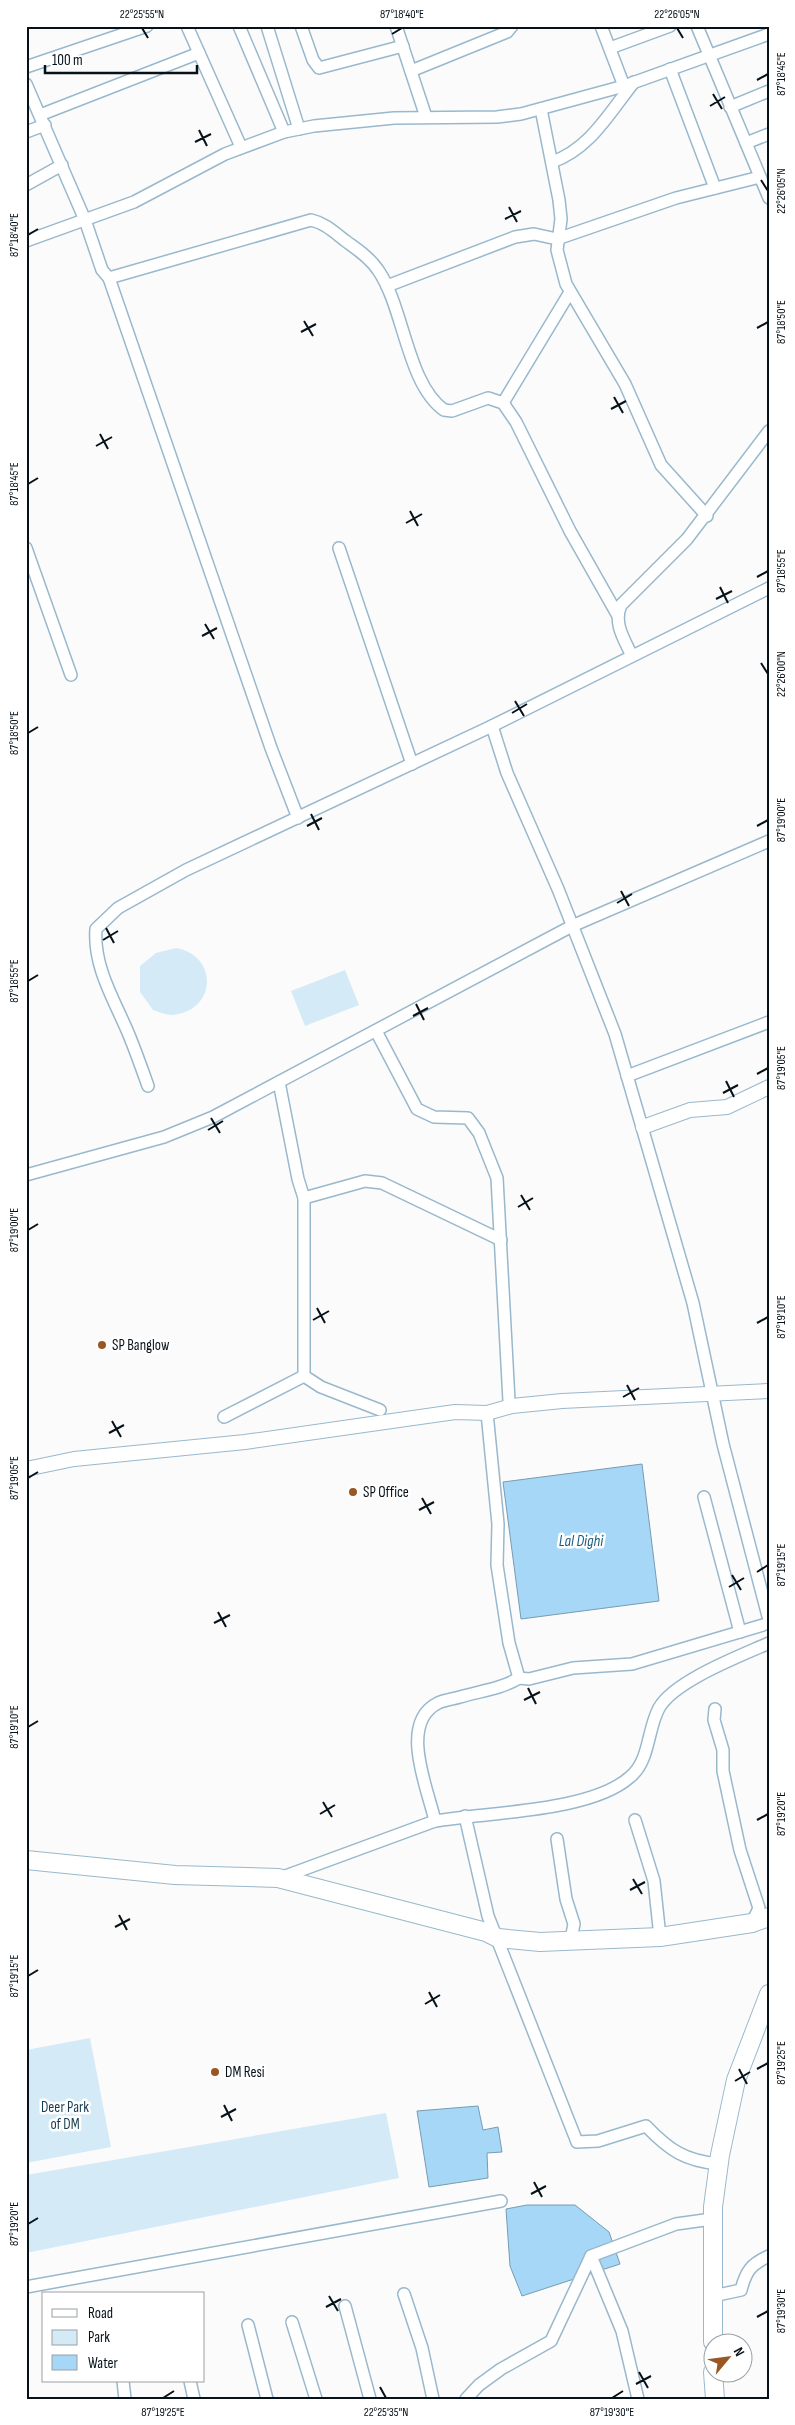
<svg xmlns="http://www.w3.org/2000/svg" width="795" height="2425" font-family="'Sofia Sans Condensed',sans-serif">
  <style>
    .green { fill: #d5eaf7 }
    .water { fill: #a6d7f6; stroke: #769cb3 }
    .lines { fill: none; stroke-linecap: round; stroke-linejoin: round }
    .minor-casing { stroke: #99b8cc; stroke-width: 14 }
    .tertiary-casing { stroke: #99b8cc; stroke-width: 16 }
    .primary-casing { stroke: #99b8cc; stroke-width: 20 }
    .minor { stroke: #fff; stroke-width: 11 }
    .tertiary { stroke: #fff; stroke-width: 14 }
    .primary { stroke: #fff; stroke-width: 18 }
    .ticks { fill: none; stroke: #061118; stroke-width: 2 }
    .poi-dot { fill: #985723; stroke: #fff; stroke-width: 2 }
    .labels { text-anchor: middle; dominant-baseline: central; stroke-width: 5; stroke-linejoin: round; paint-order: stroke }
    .poi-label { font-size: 15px; fill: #061118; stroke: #fff; text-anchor: start }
    .park-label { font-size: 15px; fill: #173d52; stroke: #fff }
    .water-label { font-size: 16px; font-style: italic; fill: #1b5d7f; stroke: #fff }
    .neatline { fill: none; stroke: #061118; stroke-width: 2 }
    .ticks-label { font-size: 12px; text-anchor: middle; fill: #061118 }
  </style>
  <rect width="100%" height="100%" fill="#fbfbfb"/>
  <g class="green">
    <path d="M176,948C218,955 218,1011 172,1015C166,1015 159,1012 153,1010L140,992V966L156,953Z"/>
    <polygon points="345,970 359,1005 305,1026 291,991"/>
    <polygon points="90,2038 111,2147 26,2163 26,2050"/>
    <polygon points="386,2113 399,2178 26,2253 26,2175"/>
  </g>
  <g class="water">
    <polygon points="642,1464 659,1601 521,1619 503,1482"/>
    <polygon points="478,2106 483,2130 498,2127 502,2152 487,2153 488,2178 429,2187 417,2111"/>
    <polygon points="527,2205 575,2205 609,2232 620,2264 522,2296 510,2266 506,2209"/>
  </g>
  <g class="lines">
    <g class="minor-casing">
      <g id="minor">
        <polyline points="187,26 241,147"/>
        <polyline points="239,26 284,132"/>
        <polyline points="267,26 299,129"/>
        <polyline points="301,26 313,60 319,68 403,46"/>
        <polyline points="396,26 426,117"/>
        <polyline points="601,26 624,86"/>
        <polyline points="697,26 769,198"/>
        <polyline points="610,48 670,26"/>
        <polyline points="26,67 147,26"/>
        <polyline points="670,69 715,188"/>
        <polyline points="411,71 507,32 512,26"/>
        <path d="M26,84L85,220L102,270L109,278L311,220C325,223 335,233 347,242C358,250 370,258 378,270C404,307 407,384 444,410L452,411L488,398L503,403L516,422L570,531L617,614"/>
        <polyline points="730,107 769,91"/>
        <polyline points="541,109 559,200 561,219 557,250 566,284 625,384 661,465 707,516"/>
        <polyline points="40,115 199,53"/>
        <polyline points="26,132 45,125"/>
        <polyline points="746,143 769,134"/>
        <path d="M552,162C590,149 609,113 634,82"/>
        <polyline points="26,185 62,165"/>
        <polyline points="26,241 134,202 225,154 284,132 314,126 394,118 497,117 521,114 624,86 769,34"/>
        <polyline points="109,278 271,748 298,818"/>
        <polyline points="387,286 515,237 534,234 557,239 676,198 760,177"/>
        <polyline points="503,403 570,292"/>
        <polyline points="26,548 71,675"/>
        <polyline points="339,548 412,764"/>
        <path d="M632,656C624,639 613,623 621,605L687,539L769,431"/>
        <polyline points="492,726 507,773 558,889 615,1034 693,1303 723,1444 769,1620"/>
        <polyline points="376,1031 417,1109 434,1117 468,1118 479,1133 497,1178 509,1401 512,1406"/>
        <polyline points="627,1076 769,1022"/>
        <polyline points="279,1082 298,1179 304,1198 365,1181 382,1183 501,1240"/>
        <path d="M148,1086C142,1069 136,1052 129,1035C115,1001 93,967 96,929L118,908L186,870L492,726L769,588"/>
        <polyline points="26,1175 164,1137 213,1117 572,926 769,841"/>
        <polyline points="304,1198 304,1376 321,1387 380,1410"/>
        <polyline points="487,1413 498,1524 497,1565 509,1643 519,1678 529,1679 573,1668 632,1664 763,1625"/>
        <polyline points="224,1417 304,1376"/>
        <polyline points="704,1497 740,1632"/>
        <polyline points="715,1709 714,1720 723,1750 723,1771 740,1850 759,1908 752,1923"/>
        <path d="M465,1816L488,1916L577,2142L598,2141L646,2126C669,2150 685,2161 719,2164"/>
        <polyline points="635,1820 654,1881 660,1937"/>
        <path d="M435,1821C488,1812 591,1812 630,1777C650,1761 647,1730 659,1708C674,1681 740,1656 769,1643"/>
        <polyline points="557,1839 566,1899 574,1924 571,1939"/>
        <path d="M280,1878L435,1821C428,1789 398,1723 438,1703C444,1700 453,1699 460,1697C480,1691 501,1689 519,1678"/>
        <polyline points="591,2256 622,2331 638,2399"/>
        <polyline points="26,2287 501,2201"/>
        <polyline points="404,2294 422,2348 433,2399"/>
        <path d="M713,2296L741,2290C746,2271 751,2264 769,2256"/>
        <polyline points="345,2306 370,2399"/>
        <polyline points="292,2322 316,2399"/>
        <polyline points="248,2325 267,2399"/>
        <polyline points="123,2381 125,2399"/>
        <polyline points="190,2381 194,2399"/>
        <polyline points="466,2399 479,2385 501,2369 551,2341 591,2256 676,2224 712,2219"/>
      </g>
    </g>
    <g class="tertiary-casing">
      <g id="tertiary">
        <polyline points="643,1127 690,1110 727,1107 769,1087"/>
        <polyline points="26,1469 74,1459 245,1442 455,1412 487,1413 512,1406 562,1401 769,1391"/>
      </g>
    </g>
    <g class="primary-casing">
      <g id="primary">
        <polyline points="26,1860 175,1875 278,1878 486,1932 498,1938 540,1942 660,1937 752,1923 769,1917"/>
        <polyline points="713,2342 713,2207 720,2155 736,2080 769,1994"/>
        <polyline points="713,2372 715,2399"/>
      </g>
    </g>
    <use href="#minor" class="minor"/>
    <use href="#tertiary" class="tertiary"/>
    <use href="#primary" class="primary"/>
  </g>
  <path class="ticks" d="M142,28L148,38M677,28L683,38M392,34L402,28M757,80L768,74M713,94L722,109M710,106L725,97M199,130L207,146M195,142L211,134M761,180L768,191M509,207L517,222M505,219L521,211M28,235L38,229M304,321L313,336M757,328L768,322M301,332L316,324M614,397L623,413M611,409L626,401M100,434L108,449M96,446L112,437M28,484L38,478M410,511L418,526M406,523L422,514M757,577L768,571M720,587L728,603M716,599L732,591M205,624L214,639M202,636L217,628M761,663L768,674M515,701L524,716M512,713L527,704M28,733L38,727M311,814L319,830M307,826L322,818M757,826L768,820M621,891L629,906M617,903L632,894M106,928L114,943M103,940L118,931M28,981L38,975M416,1004L424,1020M413,1016L428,1008M757,1074L768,1068M726,1081L734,1097M723,1093L738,1085M211,1118L220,1133M208,1130L223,1121M521,1195L530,1210M518,1207L533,1198M28,1230L38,1224M317,1308L325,1323M313,1320L329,1311M757,1323L768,1317M627,1385L635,1400M623,1397L639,1388M112,1421L121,1437M109,1433L124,1425M28,1478L38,1472M422,1498L431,1514M419,1510L434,1502M757,1572L768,1565M732,1575L741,1590M729,1587L744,1578M218,1612L226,1627M214,1623L230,1615M528,1688L536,1704M524,1700L540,1692M28,1727L38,1721M323,1802L332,1817M320,1814L335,1805M757,1820L768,1814M633,1879L642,1894M630,1890L645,1882M119,1915L127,1930M115,1927L130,1919M28,1976L38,1970M429,1992L437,2007M425,2004L440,1995M739,2069L747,2084M757,2069L768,2063M735,2081L750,2072M224,2105L232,2121M221,2117L236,2109M534,2182L542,2197M531,2194L546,2186M28,2224L38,2218M329,2296L338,2311M326,2307L341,2299M757,2317L768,2311M639,2372L648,2388M636,2384L651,2376M380,2387L386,2398M163,2398L174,2391M612,2398L623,2391"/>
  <g class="poi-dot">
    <circle cx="102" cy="1345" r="5"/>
    <circle cx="353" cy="1492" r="5"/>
    <circle cx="215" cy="2072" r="5"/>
  </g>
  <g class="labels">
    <g class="poi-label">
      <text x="112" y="1345">SP Banglow</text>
      <text x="363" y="1492">SP Office</text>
      <text x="225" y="2072">DM Resi</text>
    </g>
    <g class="park-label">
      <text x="65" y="2107">Deer Park<tspan x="65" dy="17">of DM</tspan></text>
    </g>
    <g class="water-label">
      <text x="581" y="1541">Lal Dighi</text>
    </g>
  </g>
  <rect width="795" height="2425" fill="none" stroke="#ffffff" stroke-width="55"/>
  <rect x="42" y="2292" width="162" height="90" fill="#ffffff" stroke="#9ba0a3"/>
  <rect x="52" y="2309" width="25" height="8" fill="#ffffff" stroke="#9ba0a3"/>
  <text x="88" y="2318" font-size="15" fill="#061118">Road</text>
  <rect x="52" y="2330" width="25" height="15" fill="#d5eaf7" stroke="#9ba0a3"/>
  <text x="88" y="2342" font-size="15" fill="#061118">Park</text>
  <rect x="52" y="2355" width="25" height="15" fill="#a6d7f6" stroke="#9ba0a3"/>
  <text x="88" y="2368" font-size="15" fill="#061118">Water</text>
  <g transform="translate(728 2358) rotate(61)"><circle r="24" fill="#ffffff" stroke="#9ba0a3"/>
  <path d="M0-4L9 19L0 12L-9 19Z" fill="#985723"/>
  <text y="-8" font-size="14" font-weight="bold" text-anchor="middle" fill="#061118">N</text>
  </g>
  <path d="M45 65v8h152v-8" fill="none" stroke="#061118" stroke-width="2.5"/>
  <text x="52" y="65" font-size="15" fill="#061118" stroke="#ffffff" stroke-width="4" paint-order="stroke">100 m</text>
  <rect x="28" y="28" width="740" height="2370" class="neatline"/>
  <g class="ticks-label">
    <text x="142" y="18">22°25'55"N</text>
    <text x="402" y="18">87°18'40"E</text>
    <text x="677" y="18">22°26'05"N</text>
    <text transform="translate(781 74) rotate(-90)" y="4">87°18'45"E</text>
    <text transform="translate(781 191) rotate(-90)" y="4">22°26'05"N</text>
    <text transform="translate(14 235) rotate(-90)" y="4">87°18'40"E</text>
    <text transform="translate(781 322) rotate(-90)" y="4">87°18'50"E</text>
    <text transform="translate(14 484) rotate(-90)" y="4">87°18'45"E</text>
    <text transform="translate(781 571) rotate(-90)" y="4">87°18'55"E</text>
    <text transform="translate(781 674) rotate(-90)" y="4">22°26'00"N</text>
    <text transform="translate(14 733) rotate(-90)" y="4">87°18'50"E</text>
    <text transform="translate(781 820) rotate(-90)" y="4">87°19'00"E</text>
    <text transform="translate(14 981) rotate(-90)" y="4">87°18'55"E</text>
    <text transform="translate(781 1068) rotate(-90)" y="4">87°19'05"E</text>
    <text transform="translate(14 1230) rotate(-90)" y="4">87°19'00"E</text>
    <text transform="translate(781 1317) rotate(-90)" y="4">87°19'10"E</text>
    <text transform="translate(14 1478) rotate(-90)" y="4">87°19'05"E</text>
    <text transform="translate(781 1565) rotate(-90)" y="4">87°19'15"E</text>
    <text transform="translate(14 1727) rotate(-90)" y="4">87°19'10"E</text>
    <text transform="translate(781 1814) rotate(-90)" y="4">87°19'20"E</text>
    <text transform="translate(14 1976) rotate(-90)" y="4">87°19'15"E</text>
    <text transform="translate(781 2063) rotate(-90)" y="4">87°19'25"E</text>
    <text transform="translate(14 2224) rotate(-90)" y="4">87°19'20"E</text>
    <text transform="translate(781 2311) rotate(-90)" y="4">87°19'30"E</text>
    <text x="163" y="2416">87°19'25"E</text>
    <text x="386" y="2416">22°25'35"N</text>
    <text x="612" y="2416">87°19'30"E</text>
  </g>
</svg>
